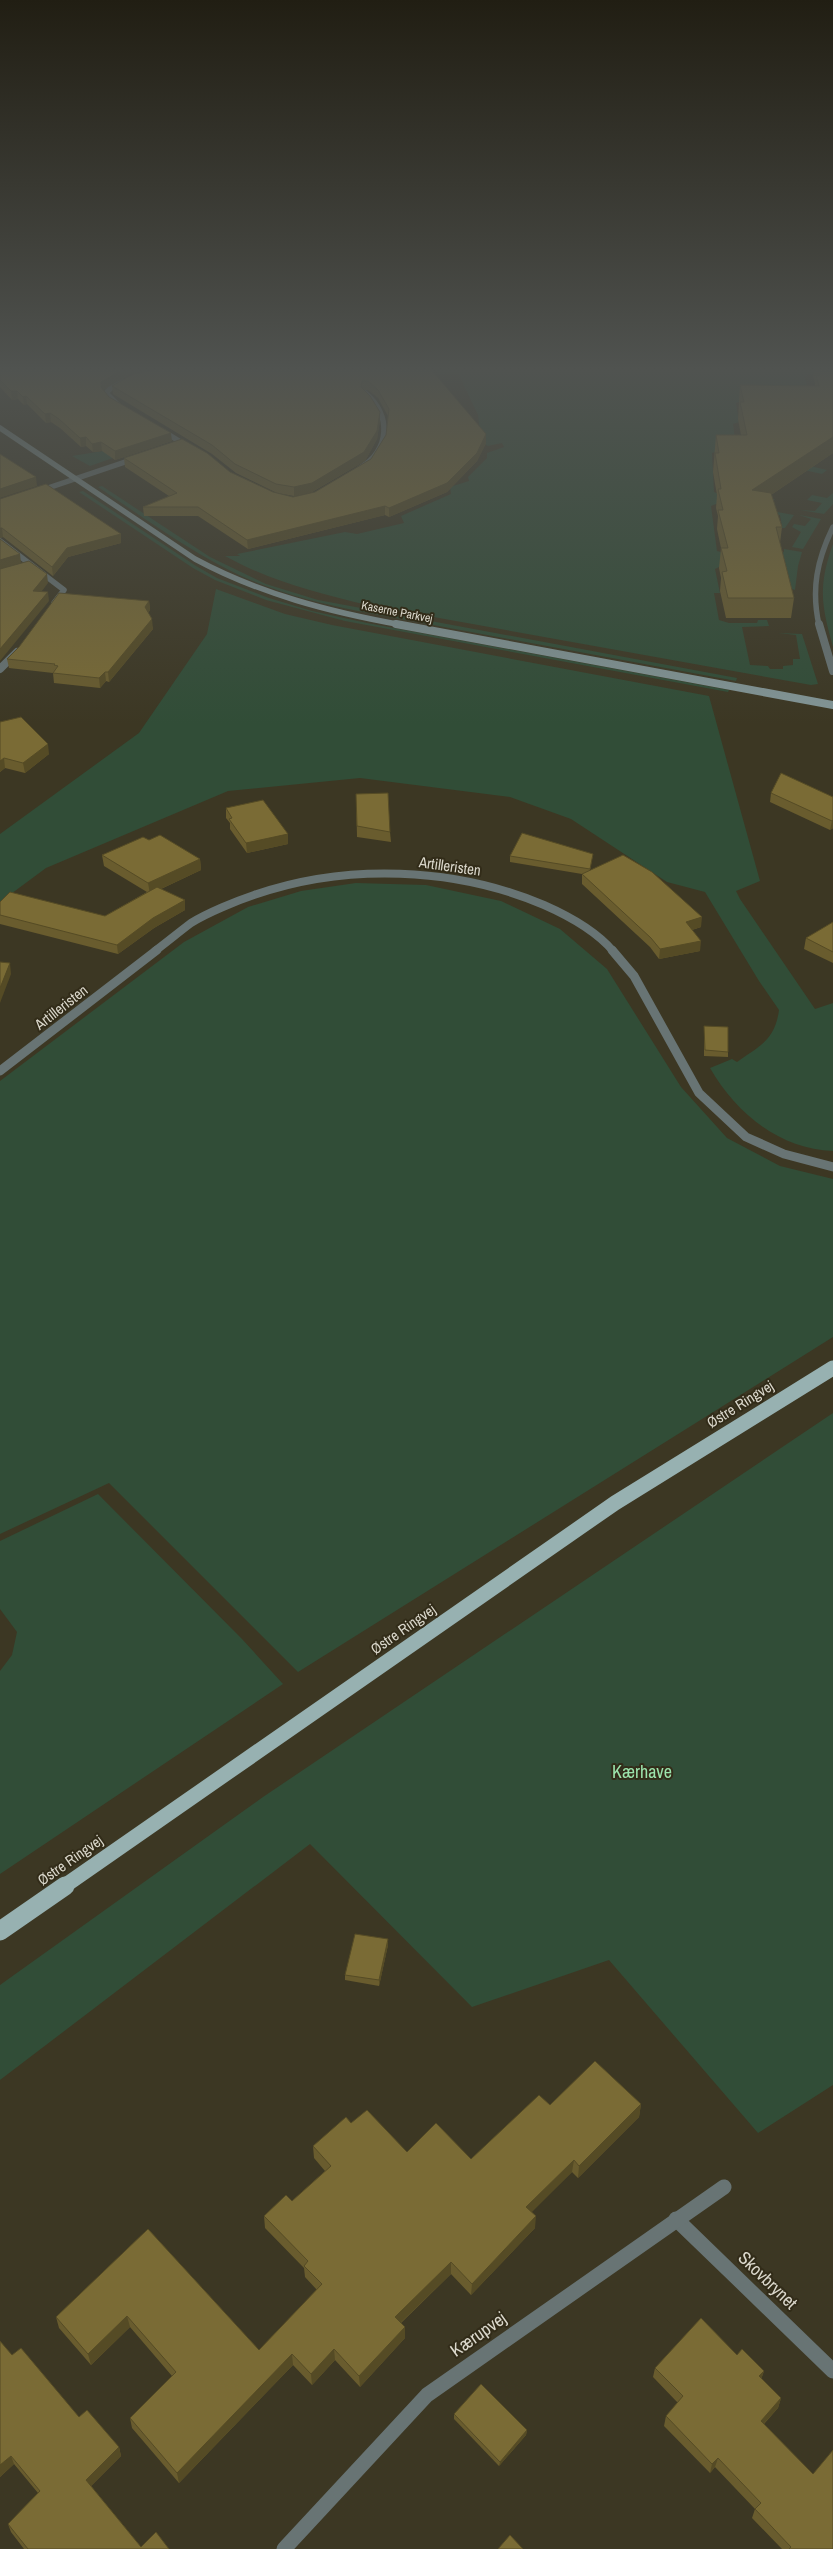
<svg xmlns="http://www.w3.org/2000/svg" width="833" height="2549" font-family="'Archivo Narrow',sans-serif">
  <style>
    .green { fill: #314d37 }
    .lines { fill: none; stroke-linecap: round; stroke-linejoin: round }
    .street-far3 { stroke: #687474; stroke-width: 5.5 }
    .street-far2 { stroke: #687474; stroke-width: 8 }
    .street-far1 { stroke: #687474; stroke-width: 9 }
    .street { stroke: #687474; stroke-width: 15 }
    .secondary-far1 { stroke: #839697; stroke-width: 5.5 }
    .secondary { stroke: #839697; stroke-width: 8 }
    .primary-far1 { stroke: #97b1b1; stroke-width: 15 }
    .primary { stroke: #97b1b1; stroke-width: 19 }
    .wall { fill: #695c2e }
    .shaded-wall { fill: #554b25 }
    .building { fill: #7a6b35; stroke: #554b25 }
    .labels { text-anchor: middle; dominant-baseline: central; stroke-width: 4; stroke-linejoin: round; paint-order: stroke }
    .far-street-label { font-size: 12px; fill: #dad7cb; stroke: #322c19 }
    .street-label { font-size: 15px; fill: #dad7cb; stroke: #322c19 }
    .near-park-label { font-size: 18px; fill: #9be4ac; stroke: #322c19 }
    .near-street-label { font-size: 18px; fill: #dad7cb; stroke: #322c19 }
  </style>
  <rect width="100%" height="100%" fill="#3c3723"/>
  <g class="green">
    <path d="M416,367H833V375L809,374L805,378L814,411L742,401L736,403L739,422L733,424L735,439L772,457L827,470L822,474L718,451L712,453L714,492L729,498L775,499L766,510L794,515L785,528H767L782,526L780,515H751L742,505L716,504L711,506L717,551L735,556L784,552V549L802,552L798,566L795,590L723,565L715,569L720,593H714L719,620L729,623H757L758,620H767L769,626L742,627L750,665L768,666L770,669H783V666L793,665V659H800L796,635L778,633L802,634L818,684L811,685L367,605C318,593 270,581 225,556H240L237,554L345,532L357,534L404,523L401,516L451,494L450,487L469,481L468,477L487,458V453L504,447L502,443L488,446L481,442L478,415L458,373L438,374L434,368L365,390L358,387Z"/>
    <polygon points="159,442 90,466 72,456"/>
    <path d="M102,486L210,557L266,584L318,600L737,678L736,681L358,611C313,602 267,590 227,569C182,546 140,515 98,487Z"/>
    <polygon points="83,491 196,566 217,578 269,598 312,611 367,623 729,690 728,692 345,621 266,600 215,580 193,568 79,492"/>
    <polygon points="833,493 833,504 824,514 800,510 815,511 822,503 807,500 812,495 827,498"/>
    <polygon points="799,515 821,519 803,549 792,547 801,532 792,527 794,524 805,526 811,519"/>
    <path d="M833,544V647C821,604 818,586 833,544Z"/>
    <path d="M216,589L285,614L332,625L709,696L760,881L736,891L740,899L815,1009L833,1003V1151C779,1149 736,1113 710,1068L732,1059L737,1062C760,1046 775,1040 779,1010L759,981L705,892L667,882L571,819L510,797L360,778L228,791L46,868L0,902V834L139,733L207,634Z"/>
    <polygon points="356,883 426,885 501,901 560,929 607,969 681,1087 727,1138 780,1166 833,1179 833,1337 298,1672 109,1483 0,1534 0,1081 184,942 248,907 301,891"/>
    <polygon points="833,1413 833,2085 758,2133 609,1960 472,2007 310,1844 0,2080 0,1985 263,1797"/>
    <polygon points="98,1494 242,1639 283,1684 0,1874 0,1671 12,1655 17,1632 0,1609 0,1541"/>
  </g>
  <g class="lines">
    <g class="street-far3">
      <polyline points="118,405 106,393 114,385 123,382"/>
      <polyline points="161,430 189,447"/>
      <path d="M360,468C390,450 392,415 365,393"/>
      <polyline points="39,491 137,458"/>
      <polyline points="0,541 64,590 54,603"/>
      <path d="M819,625C811,589 817,560 833,527"/>
    </g>
    <g class="street-far2">
      <polyline points="819,624 833,671"/>
      <polyline points="0,669 17,652"/>
      <path d="M155,951C167,942 179,932 191,923C207,913 236,901 254,895C346,863 455,867 544,905C569,916 596,931 613,951"/>
    </g>
    <g class="street-far1">
      <polyline points="612,950 634,976 699,1093 746,1137 784,1154 833,1167"/>
      <polyline points="0,1071 157,950"/>
    </g>
    <g class="street">
      <polyline points="676,2219 833,2371"/>
      <polyline points="284,2549 427,2395 724,2187"/>
    </g>
    <path class="secondary-far1" d="M0,428L195,559C260,594 330,612 402,625"/>
    <polyline class="secondary" points="396,624 833,705"/>
    <polyline class="primary-far1" points="63,1887 615,1503 833,1368"/>
    <polyline class="primary" points="0,1931 65,1886"/>
  </g>
  <g class="wall">
    <polygon points="0,367 131,374 103,390 109,397 172,441 115,460 102,451 93,452 86,446 81,447 60,428 51,422 46,423 27,404 24,405 18,399 12,400 0,387"/>
    <polygon points="429,367 486,443 477,461 447,492 389,517 385,515 248,549 198,516 144,516 143,507 169,496 125,467 124,458 230,472 273,492 293,497 315,492 371,459 386,435 388,416 378,398 368,390 364,390 380,412 380,420 377,439 365,461 312,492 294,496 277,493 236,473 212,454 113,394 112,386"/>
    <polygon points="814,367 833,367 833,453 771,495 782,527 780,543 794,598 791,618 726,618 720,591 721,578 719,568 721,548 717,529 718,516 716,508 717,495 713,472 716,435 741,435 738,419 740,385 815,386 815,383 813,376"/>
    <polygon points="0,499 121,534 121,543 68,557 53,576 3,537 0,538"/>
    <polygon points="149,601 150,610 148,613 153,629 109,682 106,681 100,688 54,683 53,673 9,668 7,659"/>
    <polygon points="0,722 49,754 25,773 5,768 0,772"/>
    <polygon points="771,793 833,797 833,828 830,830 770,802"/>
    <polygon points="356,794 390,832 391,842 357,837"/>
    <polygon points="226,808 288,844 247,853 230,829 230,823 226,818"/>
    <polygon points="149,840 200,859 201,870 161,889 185,910 154,928 118,954 0,924 0,902 105,916 147,892 104,866 102,855"/>
    <polygon points="593,854 590,870 701,927 692,930 700,951 659,959 650,947 582,884 582,874 510,862 510,856"/>
    <polygon points="833,922 833,963 804,949 806,938"/>
    <polygon points="704,1026 728,1052 728,1057 704,1056"/>
    <polygon points="388,1939 388,1945 379,1986 345,1980 345,1975"/>
    <polygon points="641,2104 639,2117 578,2178 572,2172 531,2212 535,2228 471,2295 451,2274 401,2323 405,2327 405,2338 360,2387 335,2360 312,2385 293,2365 179,2483 132,2428 130,2418 172,2376 130,2327 91,2365 59,2328 56,2317 148,2229 259,2350 317,2290 305,2277 304,2268 265,2228 264,2216 292,2201 325,2171 314,2158 313,2146 351,2123 407,2152 471,2159 550,2105"/>
    <polygon points="12,2355 79,2417 119,2447 121,2456 91,2486 141,2547 169,2549 24,2549 11,2532 8,2524 38,2493 14,2464 0,2477"/>
    <polygon points="655,2368 764,2371 761,2379 781,2398 778,2408 764,2424 833,2549 782,2549 752,2518 755,2509 715,2467 710,2473 664,2426 666,2416 678,2403 653,2377"/>
    <polygon points="454,2414 527,2430 526,2435 499,2466 454,2419"/>
  </g>
  <g class="shaded-wall">
    <polygon points="127,367 164,367 131,374 102,390 101,387 101,382"/>
    <polygon points="11,391 17,391 18,399 12,400"/>
    <polygon points="26,396 27,404 24,405 23,397"/>
    <polygon points="380,412 380,420 377,439 365,461 312,492 294,496 294,487"/>
    <polygon points="50,413 51,422 46,423 45,414"/>
    <polygon points="171,433 172,441 115,460 115,451"/>
    <polygon points="486,434 486,443 477,461 447,492 389,517 389,508"/>
    <polygon points="86,437 86,446 81,447 80,438"/>
    <polygon points="833,437 833,453 750,509 752,490"/>
    <polygon points="101,442 102,451 93,452 92,444"/>
    <polygon points="36,477 37,486 0,498 0,489"/>
    <polygon points="385,506 385,515 248,549 247,540"/>
    <polygon points="0,528 2,528 3,537 0,538"/>
    <polygon points="121,534 121,543 68,557 53,576 52,567 67,548"/>
    <polygon points="20,554 21,563 0,569 0,560"/>
    <polygon points="47,574 48,583 35,600 33,591"/>
    <polygon points="48,592 49,601 0,661 0,649"/>
    <polygon points="149,601 150,610 146,617 145,607"/>
    <polygon points="152,619 153,629 109,682 108,672"/>
    <polygon points="105,672 106,681 100,688 99,678"/>
    <polygon points="48,744 49,754 25,773 23,763"/>
    <polygon points="4,758 5,768 0,772 0,761"/>
    <polygon points="833,820 833,828 830,830 832,821"/>
    <polygon points="288,834 288,844 247,853 246,843"/>
    <polygon points="200,859 201,870 150,894 148,883"/>
    <polygon points="185,900 185,910 154,928 118,954 117,945 153,918"/>
    <polygon points="702,917 701,927 685,932 686,922"/>
    <polygon points="701,941 700,951 659,959 660,949"/>
    <polygon points="10,963 11,974 0,1003 0,988"/>
    <polygon points="388,1939 388,1945 379,1986 379,1980"/>
    <polygon points="641,2104 639,2117 578,2178 579,2166"/>
    <polygon points="574,2160 572,2172 525,2219 526,2207"/>
    <polygon points="536,2216 535,2228 471,2295 472,2284"/>
    <polygon points="451,2262 451,2274 395,2328 395,2317"/>
    <polygon points="127,2316 130,2327 91,2365 88,2354"/>
    <polygon points="405,2327 405,2338 360,2387 359,2376"/>
    <polygon points="334,2349 335,2360 312,2385 311,2374"/>
    <polygon points="292,2354 293,2365 179,2483 177,2473"/>
    <polygon points="764,2371 761,2380 759,2376"/>
    <polygon points="781,2398 778,2408 758,2430 761,2421"/>
    <polygon points="527,2430 526,2435 499,2466 500,2462"/>
    <polygon points="119,2447 121,2456 88,2489 86,2480"/>
    <polygon points="11,2456 14,2464 0,2477 0,2465"/>
    <polygon points="718,2458 715,2467 710,2473 712,2464"/>
  </g>
  <g class="building">
    <polygon points="0,367 127,367 101,382 101,387 109,397 171,433 115,451 101,442 92,444 86,437 80,438 59,419 50,413 45,414 26,396 23,397 17,391 11,391 0,380"/>
    <polygon points="168,367 429,367 486,434 477,453 447,483 389,508 385,506 247,540 198,507 143,507 177,493 124,458 182,439 207,453 230,472 273,492 293,497 315,492 371,459 386,435 389,409 378,390 368,381 362,381 361,387 370,396 380,412 377,431 364,452 312,483 294,487 276,484 235,464 212,445 112,386 133,374"/>
    <polygon points="817,367 833,367 833,437 752,490 771,493 782,527 776,527 794,598 728,598 722,572 727,571 721,548 728,548 718,510 723,510 718,489 721,489 715,453 719,453 716,435 747,435 740,402 744,402 740,385 819,386 816,375 820,375"/>
    <polygon points="0,454 36,477 0,489"/>
    <polygon points="46,484 121,534 67,548 52,567 2,528 0,528 0,499"/>
    <polygon points="0,539 20,554 0,560"/>
    <polygon points="29,561 47,574 33,591 48,592 0,649 0,569"/>
    <polygon points="59,593 149,601 145,607 152,619 108,672 105,672 99,678 53,673 58,666 54,665 55,664 7,659 19,647"/>
    <polygon points="21,717 48,744 23,763 4,758 0,761 0,722"/>
    <polygon points="781,773 833,797 833,820 832,821 771,793"/>
    <polygon points="388,793 390,832 357,826 356,794"/>
    <polygon points="263,800 288,834 246,843 229,819 232,818 226,808"/>
    <polygon points="522,833 593,854 590,869 510,856"/>
    <polygon points="160,835 200,859 148,883 102,855 143,837 149,840"/>
    <polygon points="623,855 652,872 702,917 686,922 701,941 660,949 651,938 582,874"/>
    <polygon points="157,887 185,900 153,918 117,945 0,915 0,902 10,892 105,916"/>
    <polygon points="833,922 833,952 806,938"/>
    <polygon points="0,962 10,963 0,988"/>
    <polygon points="704,1026 728,1027 728,1052 705,1050"/>
    <polygon points="355,1934 388,1939 379,1980 345,1975"/>
    <polygon points="595,2061 641,2104 579,2166 574,2160 526,2207 536,2216 472,2284 451,2262 395,2317 405,2327 359,2376 334,2349 311,2374 292,2354 177,2473 130,2418 176,2372 127,2316 88,2354 56,2317 148,2229 259,2350 322,2284 304,2266 308,2261 264,2216 286,2195 292,2201 331,2166 313,2146 346,2117 351,2123 367,2110 407,2152 436,2123 471,2159 539,2095 550,2105"/>
    <polygon points="701,2318 737,2355 742,2349 764,2371 759,2376 781,2398 761,2421 813,2474 833,2450 833,2549 789,2549 791,2547 755,2509 761,2503 718,2458 712,2464 666,2416 683,2396 655,2368"/>
    <polygon points="0,2341 12,2355 21,2348 79,2417 87,2410 119,2447 86,2480 141,2547 156,2532 169,2549 28,2549 8,2524 40,2491 11,2456 0,2465"/>
    <polygon points="481,2384 527,2430 500,2462 454,2414"/>
    <polygon points="510,2535 523,2549 498,2549"/>
  </g>
  <linearGradient id="sky" x2="0" y2="1"><stop stop-color="#211e13"/><stop offset="0.51" stop-color="#505350"/><stop offset="1" stop-color="#505350" stop-opacity="0"/></linearGradient>
  <rect width="833" height="724" fill="url(#sky)"/>
  <g class="labels">
    <g class="far-street-label">
      <text transform="translate(397 612) rotate(11)">Kaserne Parkvej</text>
    </g>
    <g class="street-label">
      <text transform="translate(450 866) rotate(8)">Artilleristen</text>
      <text transform="translate(61 1007) rotate(-38)">Artilleristen</text>
      <text transform="translate(740 1404) rotate(-32)">Østre Ringvej</text>
      <text transform="translate(403 1629) rotate(-35)">Østre Ringvej</text>
      <text transform="translate(70 1860) rotate(-35)">Østre Ringvej</text>
    </g>
    <g class="near-park-label">
      <text x="642" y="1771">Kærhave</text>
    </g>
    <g class="near-street-label">
      <text transform="translate(768 2280) rotate(44)">Skovbrynet</text>
      <text transform="translate(478 2334) rotate(-35)">Kærupvej</text>
    </g>
  </g>
</svg>
